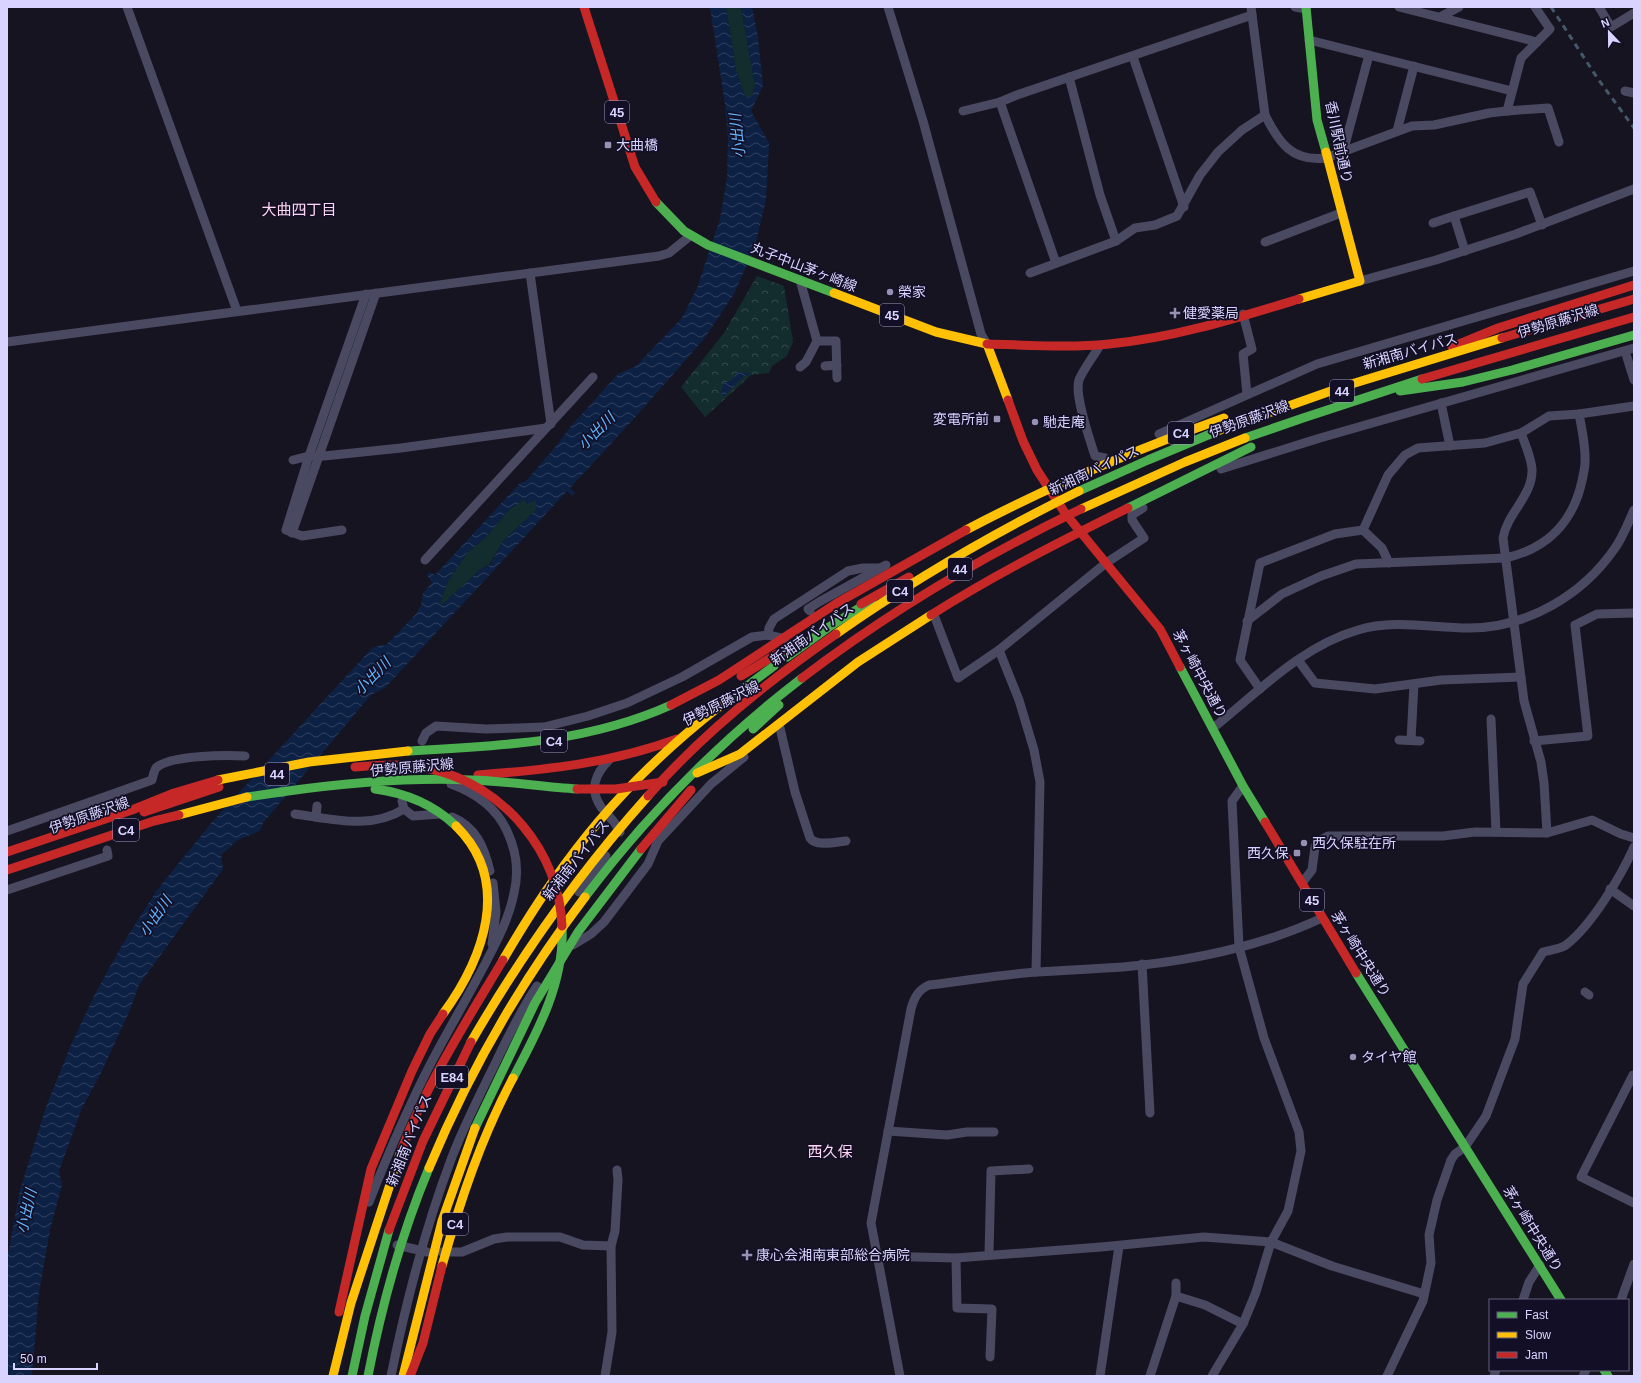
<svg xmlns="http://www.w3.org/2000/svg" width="1641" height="1383" font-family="Helvetica,'Noto Sans JP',sans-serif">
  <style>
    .grass { fill: #132c2d }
    .park { fill: url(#park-crowns) }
    .water { fill: url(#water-waves); fill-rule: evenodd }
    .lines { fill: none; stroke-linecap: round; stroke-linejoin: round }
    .street { stroke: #4a4962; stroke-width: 9 }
    .fast { stroke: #4caf50; stroke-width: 9 }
    .slow { stroke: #ffc107; stroke-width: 9 }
    .jam { stroke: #c62828; stroke-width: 9 }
    .rail { stroke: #43596b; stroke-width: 3; stroke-dasharray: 6 5; stroke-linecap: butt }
    .fast-bridge { stroke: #4caf50; stroke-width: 9 }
    .slow-bridge { stroke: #ffc107; stroke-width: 9 }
    .jam-bridge { stroke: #c62828; stroke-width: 9 }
    .poi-dot { fill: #9591b1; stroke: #130f26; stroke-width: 1.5 }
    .labels { text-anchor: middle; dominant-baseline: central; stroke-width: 3.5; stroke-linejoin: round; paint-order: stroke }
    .shield { fill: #130f26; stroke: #9e99be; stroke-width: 1 }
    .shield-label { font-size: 13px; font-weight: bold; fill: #d9d4ff }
    .street-label { font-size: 14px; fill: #d9d4ff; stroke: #130f26 }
    .poi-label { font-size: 14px; fill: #d9d4ff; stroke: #130f26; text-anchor: start }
    .water-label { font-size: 15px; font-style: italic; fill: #62b6ff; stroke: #130f26 }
    .neighbourhood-label { font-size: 15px; fill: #ffd6f0; stroke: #130f26 }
  </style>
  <defs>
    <pattern id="park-crowns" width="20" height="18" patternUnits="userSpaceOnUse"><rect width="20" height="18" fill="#132c2d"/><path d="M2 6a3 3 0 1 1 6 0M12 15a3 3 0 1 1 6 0" fill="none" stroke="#354a4c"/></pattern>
    <pattern id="water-waves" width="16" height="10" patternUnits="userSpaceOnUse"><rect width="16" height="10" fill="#0d2144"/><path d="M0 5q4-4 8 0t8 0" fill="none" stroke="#304060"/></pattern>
  </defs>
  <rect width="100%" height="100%" fill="#161421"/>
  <g class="grass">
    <polygon points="726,7 741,7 755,85 752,96 745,97 736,70"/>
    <polygon points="524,498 528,505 536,499 536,510 503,541 489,565 481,569 442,605 440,603 448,581 467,553 485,538 508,511"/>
  </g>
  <polygon class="park" points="757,276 784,286 793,342 787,356 772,366 769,373 751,375 705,417 681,387 724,333"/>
  <g class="water">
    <path d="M710,7H726L736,70L745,97L752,96L755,85L741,7H752L758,37L763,86L751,111L769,143L766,200L755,246L734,294L704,339L631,422L570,488L575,493L572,496L567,491L385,688L371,695L263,823L260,831L238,840L221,855L223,869L139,985L130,1010L101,1073L82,1108L59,1171L62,1185L50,1230L39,1292L32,1376H7V1260L20,1190L47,1104L71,1045L95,994L122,945L157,890L212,822L373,647L386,645L416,614L421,605L423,593L432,583L427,575L430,572L435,575L520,483L526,481L557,445L571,426L618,374L636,366L682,318L697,288L720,219L727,178L728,138L725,104ZM524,499L528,505L536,499V510L503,541L490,565L481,569L442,605L440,603L448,581L467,553L485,538L508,511Z"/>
    <polygon points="741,372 752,374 744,376 723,397 721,391 724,383 732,380 736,373"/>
  </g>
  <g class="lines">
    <g class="street">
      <polyline points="127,7 237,311"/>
      <polyline points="888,7 923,121 981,334 987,344"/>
      <polyline points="1251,7 1265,115"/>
      <polyline points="1295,7 1306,9"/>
      <polyline points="1399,7 1537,42 1550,29 1535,7"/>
      <polyline points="1599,7 1611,27 1634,13"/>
      <polyline points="1440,17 1459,7"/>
      <polyline points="1309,40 1512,91"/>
      <polyline points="1133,57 1184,207"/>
      <polyline points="1069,77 1100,195 1116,241"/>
      <polyline points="1625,91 1634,93"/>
      <polyline points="1000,102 1056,263"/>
      <polyline points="963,111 1000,102 1017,95 1252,15"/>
      <polyline points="1507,111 1548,108 1559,142"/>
      <polyline points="1397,131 1414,66"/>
      <polyline points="1343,152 1369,55"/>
      <polyline points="1433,223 1454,216"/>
      <polyline points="1265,242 1341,213"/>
      <polyline points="1465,251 1454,216 1530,192 1542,225"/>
      <polyline points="530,273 551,424"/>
      <path d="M1030,273L1116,241L1135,228L1155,225L1177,216L1200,175L1218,152L1242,130L1265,115C1279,143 1292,162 1326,158L1412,126L1434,125L1489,113L1507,111L1521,58L1537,42"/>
      <polyline points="1360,281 1436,260 1516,234 1634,189"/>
      <polyline points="1243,314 1252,349 1243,354 1247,394"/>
      <polyline points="817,341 836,341 837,378"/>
      <polyline points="7,342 659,256 669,253 690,236"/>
      <path d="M1100,345C1094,356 1084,368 1079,380C1074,395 1090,440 1095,456L1105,458L1108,465"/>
      <polyline points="1625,351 1634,380"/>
      <polyline points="825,366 837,365"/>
      <polyline points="800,367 806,362 817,341 800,280"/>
      <polyline points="1441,403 1450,446"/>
      <path d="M1521,433C1525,444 1531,457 1532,469C1533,496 1507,513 1503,538L1524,701L1541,762L1544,783L1547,833"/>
      <polyline points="1159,434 1317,364 1634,271"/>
      <polyline points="293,460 309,456 324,456 401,448 546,428"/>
      <polyline points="1221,469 1320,438 1634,348"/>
      <polyline points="342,530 302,536 286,530 309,456 366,294"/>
      <polyline points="1363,530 1382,548 1389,563"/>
      <polyline points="292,533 376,293"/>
      <polyline points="425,560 593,377"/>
      <polyline points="810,611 808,609 819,602 886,565"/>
      <polyline points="934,615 958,678 999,650 1106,563 1144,538 1132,520 1132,515 1143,508"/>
      <path d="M1247,621L1282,594L1321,576L1356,564L1505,558C1547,549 1573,522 1582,481C1583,475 1585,468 1585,463C1586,447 1582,430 1579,414"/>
      <polyline points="768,635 769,628 774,619 848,571 863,568 879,568"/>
      <polyline points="999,650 1019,700 1034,750 1040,782 1036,972"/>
      <polyline points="1298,660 1315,683 1375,689 1441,680 1521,677"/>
      <polyline points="1260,689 1240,660 1260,563 1335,534 1363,530 1388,475 1405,455 1418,448 1485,443 1521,433 1549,416 1579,414 1634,406"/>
      <polyline points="1491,719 1496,832"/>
      <path d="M780,728L795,792L810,838C816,847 836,842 846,841"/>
      <path d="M1213,728C1258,692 1302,646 1358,630C1395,619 1431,628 1469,628C1527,628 1583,595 1615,548C1623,537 1628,523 1634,510"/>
      <polyline points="1399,740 1420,741"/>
      <polyline points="1411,740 1414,684"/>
      <polyline points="422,741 426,733 436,726 486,729 518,728 544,727 588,716 627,703 682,677 752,637 768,635 785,639"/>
      <polyline points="1534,741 1588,736 1575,625 1597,614 1634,613"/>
      <path d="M609,760C595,774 589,789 601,807C608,816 616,822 620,832"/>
      <polyline points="402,801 404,809 413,816 440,814"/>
      <path d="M90,802L152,780C153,776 154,771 156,768C169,755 227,755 245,756"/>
      <path d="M295,814C332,819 371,830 404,809"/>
      <polyline points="316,817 317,806"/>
      <path d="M452,817C476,827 484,847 490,871"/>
      <polyline points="7,831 90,802 93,810"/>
      <polyline points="1302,883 1312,870 1315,847 1317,842 1328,836 1443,836 1475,832 1547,833 1592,820 1621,834 1634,838"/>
      <polyline points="1610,889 1634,906"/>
      <polyline points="7,890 108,856 107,850"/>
      <polyline points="579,892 606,856"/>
      <polyline points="492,944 496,912 493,883"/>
      <polyline points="573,945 591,934 604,922 648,864 658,841 711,784 744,757"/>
      <polyline points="1142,964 1150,1113"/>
      <polyline points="1585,992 1589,995"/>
      <polyline points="1633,1075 1581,1177 1634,1203"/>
      <polyline points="888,1131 947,1135 967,1132 994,1132"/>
      <path d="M369,1202C388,1154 408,1107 432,1061C449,1029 467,998 484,966C496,943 509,919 514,893C519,872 516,850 507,831C496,807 476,793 451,784"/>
      <polyline points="397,1245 427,1252"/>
      <polyline points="442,1252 462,1252 494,1239 507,1237 560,1237 583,1245 611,1246"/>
      <polyline points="989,1254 991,1171 1029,1169"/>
      <polyline points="876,1256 956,1258 1101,1247 1204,1237 1271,1242 1332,1266 1424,1294"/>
      <polyline points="956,1258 957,1308 992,1309 990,1357"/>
      <polyline points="1176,1296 1205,1305 1243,1324"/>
      <polyline points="1523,1300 1529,1282 1540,1265"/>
      <polyline points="1621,1300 1634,1264"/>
      <path d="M391,1376C406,1302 425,1228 452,1157C464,1126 479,1096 494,1066C507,1039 520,1011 537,986"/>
      <polyline points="605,1376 612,1332 611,1246 615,1231 618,1180 617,1170"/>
      <path d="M900,1376L871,1223L911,1009C914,998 918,990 929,985C965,981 1002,974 1038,972C1066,970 1094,969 1123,967C1190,961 1260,947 1322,918"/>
      <polyline points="1100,1376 1119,1246"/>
      <polyline points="1150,1376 1176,1296 1176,1283"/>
      <polyline points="1212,1376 1243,1324 1256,1292 1271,1242 1288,1211 1301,1151 1299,1132 1264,1038 1239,947 1232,801 1243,786"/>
      <path d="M1387,1376L1423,1301L1431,1263L1429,1235L1437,1200L1451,1160L1455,1154L1465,1147L1486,1116L1515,1039L1523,984L1543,952C1550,950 1561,949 1566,945C1592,925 1621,876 1634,847"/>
      <polyline points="1494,1376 1496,1370"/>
      <polyline points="1583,1376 1586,1370"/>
    </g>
    <g class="fast">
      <polyline points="1306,7 1317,120 1326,152"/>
      <polyline points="656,202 684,231 708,245 834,293"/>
      <polyline points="1400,391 1463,382 1512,370 1634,335"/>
      <polyline points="787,657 829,627 872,600"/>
      <polyline points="1180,667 1243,786 1265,822"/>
      <polyline points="753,729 779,705"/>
      <polyline points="247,797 281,792"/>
      <polyline points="1356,973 1561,1300"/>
      <polyline points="1604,1370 1608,1376"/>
    </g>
    <g class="slow">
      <polyline points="834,293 936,332 987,344 1008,400"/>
      <polyline points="1299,299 1360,281 1326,152"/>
    </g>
    <g class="jam">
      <polyline points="584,7 635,167 656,202"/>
      <path d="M987,344C1028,345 1069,348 1109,344C1174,338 1237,318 1299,299"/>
      <polyline points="1452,347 1498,328 1634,285"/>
      <polyline points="1008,400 1023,441 1037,470 1065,513 1160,629 1180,667"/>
      <polyline points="861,604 909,577"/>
      <polyline points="741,676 798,641"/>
      <path d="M478,775C546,770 612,763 677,739"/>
      <polyline points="144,812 219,787"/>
      <polyline points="1265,822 1356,973"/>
    </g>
    <polyline class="rail" points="1551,7 1598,79 1634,128"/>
    <g class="fast-bridge">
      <polyline points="1245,438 1303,418 1422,379"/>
      <polyline points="1079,491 1148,460 1220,430"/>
      <polyline points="1128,508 1251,447"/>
      <polyline points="720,706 774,666"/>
      <path d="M408,751C498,746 587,743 671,705"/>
      <path d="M375,789C406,793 433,804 456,826"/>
      <path d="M281,792C344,783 407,777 471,780C507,781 542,787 577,789"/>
      <path d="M585,897C647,815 720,741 802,678"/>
      <path d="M513,1078C538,1031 565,981 562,926"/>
      <polyline points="475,1128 535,1003 578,932 641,849"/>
      <polyline points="352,1376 365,1316 389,1230"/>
      <path d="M368,1376C382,1304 401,1235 429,1168"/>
    </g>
    <g class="slow-bridge">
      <polyline points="1220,430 1345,386 1502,338"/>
      <polyline points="1081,509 1185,462 1245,438"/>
      <path d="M966,530C1049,486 1135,450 1224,418"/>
      <path d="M836,634C913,580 994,533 1079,491"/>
      <polyline points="697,773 740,754 858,662 931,615"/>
      <polyline points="218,780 309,762 408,751"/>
      <polyline points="179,815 247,797"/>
      <path d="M503,960C563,856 625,780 720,706"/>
      <path d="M443,1014C483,959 513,882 456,826"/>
      <path d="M471,1042C522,954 580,872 648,796"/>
      <path d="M429,1168C469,1072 522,980 585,897"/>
      <path d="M442,1266C460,1201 481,1138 513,1078"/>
      <polyline points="333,1376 351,1303 401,1151"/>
      <polyline points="403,1376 442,1221 475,1128"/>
    </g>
    <g class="jam-bridge">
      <polyline points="1502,338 1634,299"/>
      <polyline points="1422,379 1634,317"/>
      <path d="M931,615C994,575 1061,541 1128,508"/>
      <path d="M802,678C889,612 983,556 1081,509"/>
      <polyline points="671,705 719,680 837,603 966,530"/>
      <path d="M355,767C380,765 406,763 431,769C504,786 559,851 562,926"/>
      <polyline points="577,789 616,789 663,782"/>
      <path d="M648,796C703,733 768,681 836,634"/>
      <polyline points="641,849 691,790"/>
      <polyline points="7,852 132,810 174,793 218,780"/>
      <polyline points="7,870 154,821 179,815"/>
      <path d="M401,1151C427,1083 466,1022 503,960"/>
      <polyline points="389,1230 423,1141 471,1042"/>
      <polyline points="339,1312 371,1169 412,1071 430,1034 443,1014"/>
      <polyline points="410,1376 423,1343 442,1266"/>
    </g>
  </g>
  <g class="poi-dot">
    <rect x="604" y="141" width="8" height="8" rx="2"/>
    <circle cx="890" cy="292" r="4"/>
    <path d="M1173 307h4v4h4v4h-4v4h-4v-4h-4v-4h4z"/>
    <rect x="993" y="415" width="8" height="8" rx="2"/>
    <circle cx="1035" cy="422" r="4"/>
    <circle cx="1304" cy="843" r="4"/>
    <rect x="1293" y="849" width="8" height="8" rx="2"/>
    <circle cx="1353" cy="1057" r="4"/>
    <path d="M745 1249h4v4h4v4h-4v4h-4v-4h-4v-4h4z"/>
  </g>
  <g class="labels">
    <g class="shield">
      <rect x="605" y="101" width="24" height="22" rx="3"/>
      <rect x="880" y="304" width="24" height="22" rx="3"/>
      <rect x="1330" y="380" width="24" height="22" rx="3"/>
      <rect x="1168" y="422" width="26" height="22" rx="3"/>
      <rect x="948" y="558" width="24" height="22" rx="3"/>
      <rect x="887" y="580" width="26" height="22" rx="3"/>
      <rect x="541" y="730" width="26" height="22" rx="3"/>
      <rect x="265" y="763" width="24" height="22" rx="3"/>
      <rect x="113" y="819" width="26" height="22" rx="3"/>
      <rect x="1300" y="889" width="24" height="22" rx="3"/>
      <rect x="436" y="1066" width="32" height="22" rx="3"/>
      <rect x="442" y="1213" width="26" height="22" rx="3"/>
    </g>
    <g class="shield-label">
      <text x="617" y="112">45</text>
      <text x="892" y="315">45</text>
      <text x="1342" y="391">44</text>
      <text x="1181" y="433">C4</text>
      <text x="960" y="569">44</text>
      <text x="900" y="591">C4</text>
      <text x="554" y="741">C4</text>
      <text x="277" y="774">44</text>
      <text x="126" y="830">C4</text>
      <text x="1312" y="900">45</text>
      <text x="452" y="1077">E84</text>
      <text x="455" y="1224">C4</text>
    </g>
    <g class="street-label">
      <text transform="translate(1339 142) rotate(78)">香川駅前通り</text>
      <text transform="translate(804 267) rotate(21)">丸子中山茅ヶ崎線</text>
      <text transform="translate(1558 321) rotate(-17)">伊勢原藤沢線</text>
      <text transform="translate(1410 351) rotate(-16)">新湘南バイパス</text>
      <text transform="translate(1249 419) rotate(-20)">伊勢原藤沢線</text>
      <text transform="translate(1094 470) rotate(-25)">新湘南バイパス</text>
      <text transform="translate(812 634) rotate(-35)">新湘南バイパス</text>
      <text transform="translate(1200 674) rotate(62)">茅ヶ崎中央通り</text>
      <text transform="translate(721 703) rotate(-26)">伊勢原藤沢線</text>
      <text transform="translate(412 767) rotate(-5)">伊勢原藤沢線</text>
      <text transform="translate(89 815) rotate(-19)">伊勢原藤沢線</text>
      <text transform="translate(576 860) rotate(-52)">新湘南バイパス</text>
      <text transform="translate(1361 954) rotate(58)">茅ヶ崎中央通り</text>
      <text transform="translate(409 1140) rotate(-68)">新湘南バイパス</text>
      <text transform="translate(1533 1229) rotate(58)">茅ヶ崎中央通り</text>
    </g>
    <g class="poi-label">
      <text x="616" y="145">大曲橋</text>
      <text x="898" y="292">榮家</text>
      <text x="1183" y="313">健愛薬局</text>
      <text x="989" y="419" text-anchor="end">変電所前</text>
      <text x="1043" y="422">馳走庵</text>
      <text x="1312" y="843">西久保駐在所</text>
      <text x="1289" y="853" text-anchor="end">西久保</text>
      <text x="1361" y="1057">タイヤ館</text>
      <text x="756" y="1255">康心会湘南東部総合病院</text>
    </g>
    <g class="water-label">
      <text transform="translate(737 136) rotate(-96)">小出川</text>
      <text transform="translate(596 431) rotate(-45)">小出川</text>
      <text transform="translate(372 676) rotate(-46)">小出川</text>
      <text transform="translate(155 916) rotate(-55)">小出川</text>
      <text transform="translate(26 1211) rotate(-77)">小出川</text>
    </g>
    <g class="neighbourhood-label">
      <text x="299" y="209">大曲四丁目</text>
      <text x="830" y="1151">西久保</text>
    </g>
  </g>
  <rect width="1641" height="1383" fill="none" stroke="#d9d4ff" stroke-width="16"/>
  <rect x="1489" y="1299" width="140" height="72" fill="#130f26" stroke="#625e7d"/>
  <rect x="1497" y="1312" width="20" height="6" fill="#4caf50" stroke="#625e7d"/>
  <text x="1525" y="1319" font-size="12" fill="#d9d4ff">Fast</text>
  <rect x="1497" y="1332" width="20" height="6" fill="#ffc107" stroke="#625e7d"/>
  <text x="1525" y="1339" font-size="12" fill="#d9d4ff">Slow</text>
  <rect x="1497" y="1352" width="20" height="6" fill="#c62828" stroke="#625e7d"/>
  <text x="1525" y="1359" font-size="12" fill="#d9d4ff">Jam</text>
  <g transform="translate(1609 32) rotate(338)" stroke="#130f26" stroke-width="3" paint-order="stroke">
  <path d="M0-3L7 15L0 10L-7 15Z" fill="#d9d4ff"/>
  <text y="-6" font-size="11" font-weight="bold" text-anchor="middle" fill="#d9d4ff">N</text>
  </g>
  <path d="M14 1363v6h83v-6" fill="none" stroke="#d9d4ff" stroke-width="2"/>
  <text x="20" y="1363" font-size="12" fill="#d9d4ff" stroke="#130f26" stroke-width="3" paint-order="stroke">50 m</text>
</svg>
